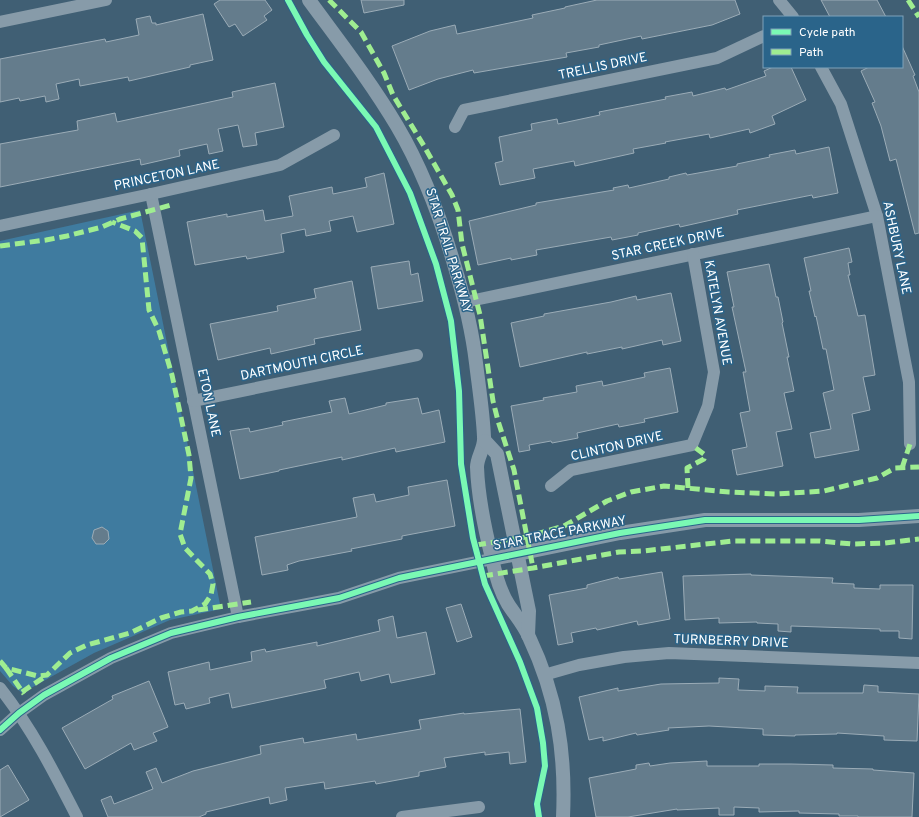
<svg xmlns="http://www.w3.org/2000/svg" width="919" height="817" font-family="Overpass,sans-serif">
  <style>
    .green { fill: #3f7b9f }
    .building { fill: #647c8c; stroke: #9bacb7 }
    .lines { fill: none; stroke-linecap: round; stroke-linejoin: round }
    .minor { stroke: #879ba9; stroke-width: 12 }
    .tertiary { stroke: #879ba9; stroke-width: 14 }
    .quiet { stroke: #9fed91; stroke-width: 5; stroke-dasharray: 10 5; stroke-linecap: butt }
    .cycleway-casing { stroke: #2a648a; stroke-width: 8 }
    .cycleway { stroke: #7af9b4; stroke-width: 6 }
    .labels { text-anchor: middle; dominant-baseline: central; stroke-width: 3; stroke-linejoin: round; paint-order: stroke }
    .street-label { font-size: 13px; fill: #fff; stroke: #2a648a }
  </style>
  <rect width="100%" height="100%" fill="#405f74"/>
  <polygon class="green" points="140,210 221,609 170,620 94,653 22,693 13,686 0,671 0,241"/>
  <g class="building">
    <polygon points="220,0 265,0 272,10 264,16 267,20 243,36 235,24 229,27 214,4"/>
    <polygon points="361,0 404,0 404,5 364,13"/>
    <polygon points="597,0 735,0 740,14 712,25 642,39 641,36 599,45 599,47 566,53 567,57 474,73 473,70 438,79 409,90 392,46 430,31 455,25 457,34 533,18 532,15 565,8 565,7"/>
    <polygon points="821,0 877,0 886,17 830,17"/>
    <polygon points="203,14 213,60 190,65 190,67 129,81 128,77 80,86 79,79 56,84 59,99 46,102 45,96 20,101 19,98 0,102 0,59 105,39 106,42 139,35 136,19 150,16 152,23 156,23 156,25"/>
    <polygon points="902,46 915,75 913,76 919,92 919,233 915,234 896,159 890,161 881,126 872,103 875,102 861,71 869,67 902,67"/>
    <polygon points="773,67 791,67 806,100 772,116 775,124 750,133 749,129 710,138 709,134 665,142 666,143 633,149 634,153 575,166 574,161 533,169 535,178 500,185 495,163 503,161 499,137 532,130 531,124 557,119 558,124 600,115 599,112 666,99 665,97 692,92 693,96 725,88 726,90 766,76 764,71"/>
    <polygon points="275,83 284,127 255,133 257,145 243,147 238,125 218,129 223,151 209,154 207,144 179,150 180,156 141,165 140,159 0,187 0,144 78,130 77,121 115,113 117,122 233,97 232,92"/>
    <polygon points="829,147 838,193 813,198 812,195 737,210 738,214 680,227 679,224 638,233 638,235 612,240 611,237 536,250 537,255 511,260 511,258 478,265 469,221 536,205 536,203 614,190 613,188 628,185 629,188 669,179 669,177 686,173 687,175 737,166 737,164 770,157 769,155 795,150 796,154"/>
    <polygon points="384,173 394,224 357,232 353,216 329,221 331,231 306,236 305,229 281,234 284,252 247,259 246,256 195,265 187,222 227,214 227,217 263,210 265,221 293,216 289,196 332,187 333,194 367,187 365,178"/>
    <polygon points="849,248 852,262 848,263 850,275 848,275 858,316 865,315 875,375 863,377 870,410 852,414 859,450 815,458 810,433 831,429 823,393 834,390 826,349 823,349 816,316 815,317 809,291 811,291 804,258"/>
    <polygon points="409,261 411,275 418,273 423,301 378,309 371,267"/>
    <polygon points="769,264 776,297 778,297 783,322 782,323 789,357 787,357 794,391 784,393 792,429 776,432 783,466 737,475 732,450 747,447 740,413 750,411 743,372 746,372 732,307 734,307 727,272"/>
    <polygon points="352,281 361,330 314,339 315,344 271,354 270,348 218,360 210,324 278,311 277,306 316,298 314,289"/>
    <polygon points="671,293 681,341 663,345 662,340 622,349 622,347 587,354 587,352 520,367 511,323 544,316 544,314 611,302 636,296 637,300"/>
    <polygon points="670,368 678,412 644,419 645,422 619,427 618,424 577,433 578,438 552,443 551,441 529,445 530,450 519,452 511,406 544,400 543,398 577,392 576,386 602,381 603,386 645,377 644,373"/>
    <polygon points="345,398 349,414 386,405 386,403 418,398 422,414 439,410 445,442 396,452 395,448 342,460 342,457 279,470 279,471 240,479 230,431 249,428 250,432 283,425 282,422 332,412 329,401"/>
    <polygon points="447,480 455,526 402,536 402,539 351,549 352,551 299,561 287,565 288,570 262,575 255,537 357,517 353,498 374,494 376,502 409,495 408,487"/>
    <polygon points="102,527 108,531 109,539 104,544 96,544 92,538 94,530"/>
    <polygon points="662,572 670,619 638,625 637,621 597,630 596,628 571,633 573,642 558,645 549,595 587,588 587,585 618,577 619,579"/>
    <polygon points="751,574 751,575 833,578 832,583 854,584 854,588 880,589 880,585 913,585 912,639 899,638 899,631 880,631 880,629 791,626 791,632 778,631 778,624 757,623 757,622 719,623 719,618 685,620 683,576"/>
    <polygon points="461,604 472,637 457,642 446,608"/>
    <polygon points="393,616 397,638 426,632 435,674 391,683 389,674 361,681 359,672 324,680 326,688 232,708 229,693 209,698 210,703 186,709 184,703 175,705 168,672 209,662 210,670 252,661 251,652 265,649 266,652 317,642 317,646 380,631 378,620"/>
    <polygon points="719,678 739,679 738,690 765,691 765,686 798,687 797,693 863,693 864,685 878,686 878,692 919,694 917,741 884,740 884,736 837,733 837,734 795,735 795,736 763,735 763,729 709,726 668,728 669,730 637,735 636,733 603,741 603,737 589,740 579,697 618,688 618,691 661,684 719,683"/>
    <polygon points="149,681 168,727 153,733 157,741 134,750 131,743 85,769 62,728 113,699 112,696"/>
    <polygon points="520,709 526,762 510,764 509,752 485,755 485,752 444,758 446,767 419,772 419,776 376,784 375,781 325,789 324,782 285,788 287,800 270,804 269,797 206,812 206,814 199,817 108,817 101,800 111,796 114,804 153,789 146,772 156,768 162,783 193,771 261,754 260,746 303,738 304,743 356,734 357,740 421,729 419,720 464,713 464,714"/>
    <polygon points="707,761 707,766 759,766 759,764 791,764 833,765 833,768 873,769 873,770 914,773 912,817 858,817 858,816 839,816 839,814 799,813 799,811 759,812 759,808 734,807 734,815 719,815 719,808 677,810 677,809 628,817 596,817 589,778 636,769 636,765 649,763 650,766 670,763"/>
    <polygon points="8,765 29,800 0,817 0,770"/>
  </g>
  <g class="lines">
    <g class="minor">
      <polyline points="779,0 793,17"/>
      <polyline points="0,22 106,0"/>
      <polyline points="821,67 841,104 877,216 909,382 910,444"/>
      <polyline points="455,127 464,110 717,58 764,36"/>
      <polyline points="151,194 238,617"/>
      <polyline points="0,226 151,194 280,165 334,135"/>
      <polyline points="465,302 877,216"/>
      <polyline points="193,401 417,355"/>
      <polyline points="551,486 571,470 692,445 708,406 714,372 693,254"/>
      <polyline points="544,675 579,665 624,657 669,653 919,663"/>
      <path d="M0,688C31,727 54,772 77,817"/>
      <polyline points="0,730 19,713 44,695 111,658 171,633 238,617 339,598 399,578 492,559"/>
      <polyline points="402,817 479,807"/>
    </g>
    <g class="tertiary">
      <path d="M309,0C339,41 371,82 397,126C423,170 440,216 454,264C464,297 472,329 476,363C479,388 483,413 484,437C485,448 477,457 477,467C478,496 485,530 492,558C495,573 500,591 508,604C515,615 524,625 529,637C557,696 566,753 563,817"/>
      <polyline points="485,441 497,454 529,611 528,635"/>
      <polyline points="492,559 620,533 705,520 859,520 919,516"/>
    </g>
    <g class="quiet">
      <polyline points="329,0 361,32 384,73 393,95 424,146 452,195 458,210 462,244 480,315 493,401 498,421 514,470 533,568"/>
      <polyline points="908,0 919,17"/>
      <polyline points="0,246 46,240 67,236 102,227 120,219 171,205"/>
      <polyline points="902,468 910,444"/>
      <polyline points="688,488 687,468 704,459 705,455 692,445"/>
      <polyline points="476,545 526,537 564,526 607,501 631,492 664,486 729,492 776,494 824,491 877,478 895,468 919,467"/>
      <polyline points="483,576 533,568 619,552 643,551 733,541 820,541 852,544 885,543 919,539"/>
      <polyline points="198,610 251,602"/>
      <polyline points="0,661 6,668 38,676 47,675 70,653 87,645 130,633 161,618 181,612 192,611 205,604 211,595 213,584 210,574 185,548 180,534 191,478 189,455 172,375 159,331 149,310 142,238 135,231 112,222"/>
      <polyline points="6,668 24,694"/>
      <polyline points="22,692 46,676"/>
    </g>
    <g class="cycleway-casing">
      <g id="cycleway">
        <polyline points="288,0 307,35 324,62 376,127 410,193 436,264 451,321 459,391 461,464 473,538 485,584 520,662 537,708 543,743 545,766 537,804 539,817"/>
        <polyline points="0,730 19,713 44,695 111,658 171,633 238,617 339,598 399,578 620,533 705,520 859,520 919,516"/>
      </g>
    </g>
    <use href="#cycleway" class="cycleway"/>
  </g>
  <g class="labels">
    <g class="street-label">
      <text transform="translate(603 67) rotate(-12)">TRELLIS DRIVE</text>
      <text transform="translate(167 176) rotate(-12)">PRINCETON LANE</text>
      <text transform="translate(668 245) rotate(-12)">STAR CREEK DRIVE</text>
      <text transform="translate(896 248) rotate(78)">ASHBURY LANE</text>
      <text transform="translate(448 251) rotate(73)">STAR TRAIL PARKWAY</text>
      <text transform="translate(717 313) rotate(80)">KATELYN AVENUE</text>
      <text transform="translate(302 364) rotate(-12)">DARTMOUTH CIRCLE</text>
      <text transform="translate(208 403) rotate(78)">ETON LANE</text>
      <text transform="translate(617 447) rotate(-13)">CLINTON DRIVE</text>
      <text transform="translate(560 534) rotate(-11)">STAR TRACE PARKWAY</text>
      <text transform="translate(731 642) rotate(2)">TURNBERRY DRIVE</text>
    </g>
  </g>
  <rect x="763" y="16" width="140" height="52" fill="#2a648a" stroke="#7fa2b9"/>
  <rect x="771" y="29" width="20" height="6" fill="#7af9b4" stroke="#7fa2b9"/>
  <text x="799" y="36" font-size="12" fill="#ffffff">Cycle path</text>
  <rect x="771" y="49" width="20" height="6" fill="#9fed91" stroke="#7fa2b9"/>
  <text x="799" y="56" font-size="12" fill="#ffffff">Path</text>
</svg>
